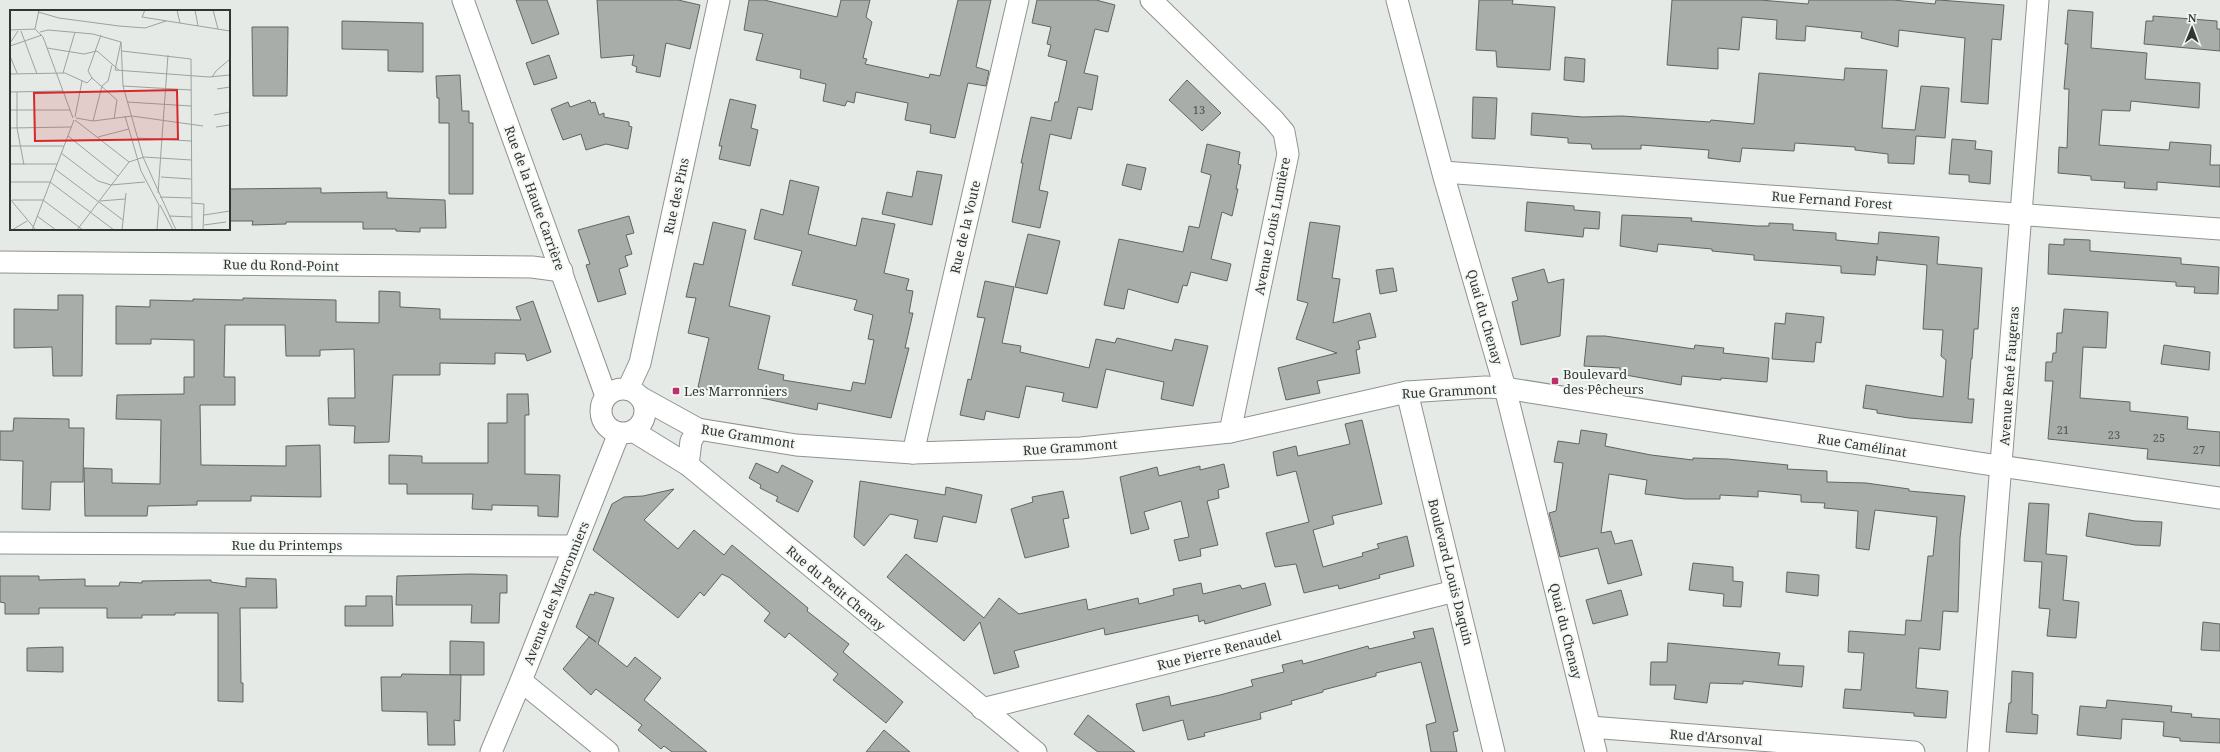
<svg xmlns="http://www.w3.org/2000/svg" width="2220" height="752" font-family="'Noto Serif',serif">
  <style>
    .building { fill: #a8ada9; stroke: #616561 }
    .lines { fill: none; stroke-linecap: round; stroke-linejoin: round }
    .minor-casing { stroke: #8f9390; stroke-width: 23 }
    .minor { stroke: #fff; stroke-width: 21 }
    .poi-dot { fill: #ba316e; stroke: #f3f8f4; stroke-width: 1.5 }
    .labels { text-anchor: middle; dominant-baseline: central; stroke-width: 4; stroke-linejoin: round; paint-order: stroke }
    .number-label { font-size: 11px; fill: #505350 }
    .street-label { font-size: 13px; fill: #333533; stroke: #f3f8f4 }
    .poi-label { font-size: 13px; fill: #333533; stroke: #f3f8f4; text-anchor: start }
    .inset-road { fill: none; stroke: #9ea29f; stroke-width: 1 }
    .view { fill: #d62828; fill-opacity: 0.15; stroke: #d62828; stroke-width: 2 }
    .inset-edge { fill: none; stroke: #333533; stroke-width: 2 }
  </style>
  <rect width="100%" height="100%" fill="#e6eae7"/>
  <g class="building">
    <polygon points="516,0 547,0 559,34 532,44"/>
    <polygon points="597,0 678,0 700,5 690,49 666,43 660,77 636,72 637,67 632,65 634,55 601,58"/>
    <polygon points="749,0 764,0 837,17 841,0 870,0 866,17 872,22 863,58 867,59 865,64 929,78 930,74 940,76 958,0 991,0 976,67 989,71 986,86 968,83 955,138 930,133 931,125 905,120 908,103 856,92 854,103 847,101 845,106 823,101 826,84 800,78 801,70 756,60 763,34 744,30"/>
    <polygon points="1037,0 1096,0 1115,5 1108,32 1095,29 1084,73 1098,76 1092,110 1078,107 1071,139 1050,134 1039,190 1048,192 1040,228 1012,222 1023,163 1021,163 1031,117 1051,121 1055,102 1058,102 1067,61 1048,56 1051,45 1047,44 1051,27 1032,23"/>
    <polygon points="1479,0 1513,0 1512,4 1555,7 1550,70 1497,67 1496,51 1476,50"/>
    <polygon points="1672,0 1760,0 1808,4 1809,0 1893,0 1935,4 1936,0 1939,0 2004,5 2001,40 1992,39 1988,104 1961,102 1965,38 1899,30 1898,47 1861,38 1862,32 1806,26 1805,41 1776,39 1777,20 1742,17 1739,50 1718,48 1718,69 1667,65"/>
    <polygon points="2068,10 2093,12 2091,48 2147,53 2145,79 2200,83 2199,108 2131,101 2130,111 2102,110 2099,145 2169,150 2170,142 2211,145 2210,165 2220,165 2220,187 2157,182 2157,190 2124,188 2125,182 2091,180 2091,176 2058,173 2059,147 2067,148 2069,89 2064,89 2068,44 2065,44"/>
    <polygon points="2153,16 2217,21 2217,29 2220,29 2220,51 2144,44 2146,21 2153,21"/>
    <polygon points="342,21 423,23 423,72 388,71 388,50 342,49"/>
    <polygon points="252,27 288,27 287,96 253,96"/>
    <polygon points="549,55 557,78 534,85 526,63"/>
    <polygon points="1565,57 1585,59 1584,82 1564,80"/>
    <polygon points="1845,68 1887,70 1882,128 1915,130 1921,86 1949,88 1945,138 1916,136 1914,164 1888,163 1888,154 1855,150 1855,147 1795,143 1794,151 1742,148 1740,162 1708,158 1709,150 1641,145 1641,149 1592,149 1591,144 1568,143 1568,138 1531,135 1532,113 1583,117 1622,116 1710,122 1711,120 1754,124 1759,73 1844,80"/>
    <polygon points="460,75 462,111 469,111 469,123 473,123 473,194 449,194 449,123 439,123 439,98 437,98 436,76"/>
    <polygon points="1187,80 1221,113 1202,131 1169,100"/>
    <polygon points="1473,97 1497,98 1495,139 1472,138"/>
    <polygon points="730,99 756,105 751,128 758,130 750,166 719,159 722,146 719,146"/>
    <polygon points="590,100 591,103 595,102 599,115 604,113 604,117 629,122 629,126 632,127 628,149 606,144 586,150 581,134 563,140 551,109 568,102 570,107"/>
    <polygon points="1952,139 1976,141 1975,149 1992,151 1990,184 1969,182 1969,175 1949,174"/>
    <polygon points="1207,144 1240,152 1238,164 1241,165 1236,189 1238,189 1232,216 1222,212 1211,259 1231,264 1227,281 1191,272 1187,286 1183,285 1178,303 1128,289 1124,309 1104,305 1119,239 1183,252 1189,226 1199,228 1211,175 1201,172"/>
    <polygon points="1127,164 1146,168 1141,190 1122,185"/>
    <polygon points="917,171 942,175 932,225 882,214 887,192 912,197"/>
    <polygon points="790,180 819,187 808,234 856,246 862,218 895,224 884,273 909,279 906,290 913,291 909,313 913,313 905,348 909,348 891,418 818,403 817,410 739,393 738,398 698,387 709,338 688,333 696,298 686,297 694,263 703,265 713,222 746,230 729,306 770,316 758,369 784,375 783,380 851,391 853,382 865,384 874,340 868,339 873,315 854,310 857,300 792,285 802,251 754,239 761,209 783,215"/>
    <polygon points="321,188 321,193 387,192 387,198 445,200 446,228 420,228 420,232 396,231 396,229 363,229 363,222 286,222 286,224 252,225 253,221 229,221 229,189"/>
    <polygon points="1527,202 1574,206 1574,210 1600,212 1599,229 1584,228 1583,237 1525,231"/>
    <polygon points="1622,215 1692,218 1691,221 1757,226 1769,226 1769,223 1793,224 1793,230 1836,233 1836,240 1878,244 1879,232 1939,237 1937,264 1982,268 1978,329 1974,329 1972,359 1971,359 1968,399 1974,399 1972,423 1909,418 1877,413 1877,410 1863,408 1866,385 1943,397 1946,360 1941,356 1943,330 1923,329 1927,265 1877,260 1877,256 1875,275 1841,273 1841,266 1754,260 1754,255 1712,251 1712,249 1658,244 1657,252 1620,246"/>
    <polygon points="629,216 634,233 626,235 632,254 625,256 628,266 619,269 626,294 598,302 586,265 590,264 578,230"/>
    <polygon points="1310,222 1340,226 1332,278 1340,279 1333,323 1370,313 1376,337 1358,341 1360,349 1356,350 1360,373 1317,381 1320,393 1286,400 1278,368 1337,353 1296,339 1308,303 1297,300"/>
    <polygon points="1028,234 1060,241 1047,294 1015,287"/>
    <polygon points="2064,239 2090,240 2090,251 2181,258 2181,264 2219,267 2218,294 2194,293 2195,287 2176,286 2176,282 2048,274 2049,244 2064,245"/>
    <polygon points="1393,268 1397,291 1380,294 1376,270"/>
    <polygon points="1544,269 1548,283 1564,279 1560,336 1521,345 1512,302 1518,300 1512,278"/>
    <polygon points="985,281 1014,287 1002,343 1021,346 1020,352 1089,368 1096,339 1115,343 1117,338 1172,351 1175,339 1208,346 1193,406 1161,399 1164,382 1106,369 1097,408 1062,401 1064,393 1026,386 1019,418 986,411 984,420 960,415 968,379 971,380 985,318 977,317"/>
    <polygon points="379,291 400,292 400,307 440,309 440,319 521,320 516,307 533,301 551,352 527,361 525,354 495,353 495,364 440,363 440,375 393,375 389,442 354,443 355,426 329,425 328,398 355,398 354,349 320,350 320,356 286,356 285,325 225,325 224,377 235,377 235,405 200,405 201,465 286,466 286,446 320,445 321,497 251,496 251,501 197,501 197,505 148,506 147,516 85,516 84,468 112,469 112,483 160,484 161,420 116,419 117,395 184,394 184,377 194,377 194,340 151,339 151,344 116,344 116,306 150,307 150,300 193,301 193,299 243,300 243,298 336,300 336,322 379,323"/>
    <polygon points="58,295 83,295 82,376 53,376 52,347 14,348 14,309 58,310"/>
    <polygon points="2064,309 2108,312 2106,348 2083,347 2080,398 2130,402 2130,411 2188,417 2187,429 2220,432 2220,466 2147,459 2148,449 2048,439 2053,381 2045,381 2046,362 2052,362 2053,353 2056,353 2057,333 2062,333"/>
    <polygon points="1786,313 1824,317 1821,343 1816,342 1814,362 1772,359 1775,323 1785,324"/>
    <polygon points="1587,336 1605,336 1694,349 1695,345 1724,348 1723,353 1769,358 1767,382 1721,378 1721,380 1682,376 1681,385 1620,374 1620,368 1584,366"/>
    <polygon points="2164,345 2210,352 2209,370 2161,364"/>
    <polygon points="507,394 528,394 529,415 525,415 525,474 560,475 558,517 538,516 538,506 492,505 492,510 472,509 473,494 407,494 407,484 389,484 389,455 422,456 422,463 488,463 488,423 507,423"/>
    <polygon points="14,418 69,419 69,428 84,428 83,482 51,482 50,510 22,509 23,461 0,460 0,431 13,431"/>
    <polygon points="1362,420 1382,504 1332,516 1334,524 1313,530 1323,567 1363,556 1362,553 1379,548 1377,544 1407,536 1414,566 1379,575 1380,578 1339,589 1338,585 1304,593 1296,564 1275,567 1266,533 1309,522 1296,471 1277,476 1273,452 1296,446 1298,456 1350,444 1345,424"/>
    <polygon points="1581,430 1607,434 1605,446 1651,455 1693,460 1693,458 1727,459 1788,465 1787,469 1827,471 1827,482 1866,483 1909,489 1909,491 1965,496 1960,538 1958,612 1943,611 1940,650 1919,648 1916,688 1948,691 1946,718 1914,716 1914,713 1843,708 1845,689 1861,690 1864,653 1848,652 1849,631 1905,635 1906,620 1921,621 1928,556 1933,556 1937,517 1875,510 1869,550 1856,548 1858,511 1824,508 1825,503 1801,502 1801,495 1758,491 1758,497 1720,495 1720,499 1685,499 1645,494 1647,480 1609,474 1601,533 1611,531 1615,544 1632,540 1642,575 1608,584 1598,548 1560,557 1549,513 1556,511 1563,463 1554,462 1558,441 1579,444"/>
    <polygon points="756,463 778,473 782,465 813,481 798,512 776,501 778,497 760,488 761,485 749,478"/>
    <polygon points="1224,464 1229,487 1218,490 1219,498 1207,501 1218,545 1200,549 1201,556 1179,561 1174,540 1189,537 1181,501 1144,512 1149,529 1131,534 1120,477 1157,467 1159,476 1200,466 1200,470"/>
    <polygon points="860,481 945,495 946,487 982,495 976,523 943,516 937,542 914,538 918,520 890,514 864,546 854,537"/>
    <polygon points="674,489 644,520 678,549 694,530 724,555 732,545 808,608 807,611 849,644 843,652 903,702 886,723 833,680 838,674 789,633 785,638 764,621 770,613 730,578 722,574 704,596 700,592 678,618 593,550 612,504 624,497 643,496"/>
    <polygon points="1063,491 1069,518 1063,519 1069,547 1025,558 1011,509 1033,502 1032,497"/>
    <polygon points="2029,503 2049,504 2046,554 2067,556 2063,600 2079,602 2076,638 2047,636 2050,609 2039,608 2042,562 2024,561"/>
    <polygon points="2089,513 2135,521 2162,522 2160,546 2135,545 2086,536"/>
    <polygon points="906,554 984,618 999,598 1019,614 1086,599 1088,610 1138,598 1139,604 1174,595 1173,589 1201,583 1203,594 1240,585 1242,589 1265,583 1271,605 1205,624 1204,620 1199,622 1198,615 1105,635 1104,628 1014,651 1019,667 994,674 980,622 964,641 887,577"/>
    <polygon points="1693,563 1733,567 1733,581 1743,582 1741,607 1723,606 1724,594 1689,590"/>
    <polygon points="1787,572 1819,575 1818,596 1786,592"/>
    <polygon points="471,574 507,575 507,593 500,593 499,623 471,623 472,605 396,605 397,576"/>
    <polygon points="0,576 39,576 39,580 85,579 85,586 119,586 120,582 142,583 142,581 211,580 211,582 246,587 246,578 276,579 277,608 240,608 241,683 243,683 243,702 218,701 218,613 175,613 175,615 142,615 142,618 107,618 107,608 39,608 39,614 5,614 5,603 0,602"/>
    <polygon points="1621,590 1628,615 1593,624 1586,600"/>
    <polygon points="595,592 614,598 598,644 627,667 635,657 661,678 644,700 707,752 672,752 664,746 661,749 638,730 642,725 596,689 591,695 563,669 589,637 596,642 576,627 590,594 594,595"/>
    <polygon points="366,596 392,596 393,626 345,626 345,606 366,606"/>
    <polygon points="2203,622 2220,624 2220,651 2201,650"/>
    <polygon points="1433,628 1458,731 1453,732 1457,752 1431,752 1426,725 1436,722 1421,662 1376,673 1376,676 1323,690 1323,692 1291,701 1292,704 1260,713 1261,719 1204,733 1205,736 1188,740 1183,720 1143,731 1136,704 1169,696 1171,706 1220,695 1253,686 1251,680 1284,672 1282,665 1302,660 1303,664 1368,646 1369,649 1415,638 1413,632"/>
    <polygon points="450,641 484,642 484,675 450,675"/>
    <polygon points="1668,643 1780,653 1778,665 1804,666 1802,687 1743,681 1743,684 1710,683 1707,703 1674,699 1676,685 1650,685 1651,662 1667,662"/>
    <polygon points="63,647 63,672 27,671 27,648"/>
    <polygon points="2012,671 2033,673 2032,714 2038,715 2037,734 2006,732 2009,703 2011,703"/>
    <polygon points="402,674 461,675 460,721 454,720 455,745 428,745 427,712 382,711 381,677 401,677"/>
    <polygon points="2107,700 2172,706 2171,712 2192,714 2191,717 2220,719 2220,743 2180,741 2180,738 2163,736 2164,722 2122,719 2121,739 2077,735 2080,706 2106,708"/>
    <polygon points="1088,715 1135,752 1098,752 1074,734"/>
    <polygon points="884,730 910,752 866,752"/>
  </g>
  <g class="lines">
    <g class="minor-casing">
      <g id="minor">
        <polyline points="463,0 606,396"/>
        <polyline points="1151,0 1273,119 1284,132 1288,154 1230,432"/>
        <polyline points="1397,0 1444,177 1505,388 1596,752"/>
        <polyline points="1443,172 2220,229"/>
        <polyline points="0,262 532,267 562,271"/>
        <circle cx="623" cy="411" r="22"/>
        <polyline points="628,389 640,363 719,0"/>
        <polyline points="1407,392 1494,752"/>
        <polyline points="640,397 698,429 796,445 913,453 1081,448 1230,432 1407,392 1485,387 1505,388 1979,463 2220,498"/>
        <polyline points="633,431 688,465 1036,752"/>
        <polyline points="913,453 1018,0"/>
        <polyline points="688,465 691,441 698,429"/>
        <polyline points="0,543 574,546"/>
        <polyline points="521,681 608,752"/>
        <polyline points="982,709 1455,591"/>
        <polyline points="1590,727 1914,752"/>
        <polyline points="491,752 521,681 619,433"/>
        <polyline points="1978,752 2038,0"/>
      </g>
    </g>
    <use href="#minor" class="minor"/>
  </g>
  <g class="poi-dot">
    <rect x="1551" y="377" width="8" height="8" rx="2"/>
    <rect x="672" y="387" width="8" height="8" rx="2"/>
  </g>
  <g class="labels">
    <g class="number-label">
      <text x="1199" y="109">13</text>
      <text x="2063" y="429">21</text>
      <text x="2114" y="434">23</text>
      <text x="2159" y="437">25</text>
      <text x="2199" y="449">27</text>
    </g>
    <g class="street-label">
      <text transform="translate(676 196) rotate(-78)">Rue des Pins</text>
      <text transform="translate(535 198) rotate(70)">Rue de la Haute Carrière</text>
      <text transform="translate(1832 200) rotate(4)">Rue Fernand Forest</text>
      <text transform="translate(1272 226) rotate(-79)">Avenue Louis Lumière</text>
      <text transform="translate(965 227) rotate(-77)">Rue de la Voute</text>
      <text transform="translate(281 265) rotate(1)">Rue du Rond-Point</text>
      <text transform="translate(1485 317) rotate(74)">Quai du Chenay</text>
      <text transform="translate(2009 376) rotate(-86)">Avenue René Faugeras</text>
      <text transform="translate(1449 391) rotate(-3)">Rue Grammont</text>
      <text transform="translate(748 436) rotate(9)">Rue Grammont</text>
      <text transform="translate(1862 445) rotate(9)">Rue Camélinat</text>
      <text transform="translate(1070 447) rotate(-4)">Rue Grammont</text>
      <text x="287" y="545">Rue du Printemps</text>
      <text transform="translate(1451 572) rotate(76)">Boulevard Louis Daquin</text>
      <text transform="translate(836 588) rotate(40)">Rue du Petit Chenay</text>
      <text transform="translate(556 593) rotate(-68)">Avenue des Marronniers</text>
      <text transform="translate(1566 631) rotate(76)">Quai du Chenay</text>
      <text transform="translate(1219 650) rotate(-14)">Rue Pierre Renaudel</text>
      <text transform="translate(1716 737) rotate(4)">Rue d'Arsonval</text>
    </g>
    <g class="poi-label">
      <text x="1563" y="374">Boulevard<tspan x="1563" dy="15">des Pêcheurs</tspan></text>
      <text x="684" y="391">Les Marronniers</text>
    </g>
  </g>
  <g transform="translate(10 10)">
    <rect width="220" height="220" fill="#e6eae7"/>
    <path class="inset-road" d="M135,0L132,7L220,21M167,0L170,13M185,0L188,16M203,0L208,19M28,2L49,8L109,16L135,18L156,11M25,19L33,27L63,108M25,19L29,0M0,20L25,19M11,21L27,64M30,22L38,20L83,24L111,32M111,32L113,76L133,147L166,220M111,32L105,60L199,67L220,65M0,33L8,21M0,36L32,25M37,38L74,44L87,41L109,60M112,41L181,49L182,220M0,46L7,63M53,63L65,22M0,64L55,63L77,73L82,68M202,67L206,61L220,49M82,68L107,90L104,109M82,68L78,61L91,25M92,76L98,71L102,55M113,76L181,80M207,79L220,77M0,82L53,81M7,82V118L14,155M117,92L181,96M0,100H60M204,105L220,102M115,106L131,161L149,195M65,107L72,71M66,108L83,111L122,106L193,116M65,110L119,152M83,111L92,76M206,117L220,115M0,118L61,117M58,126L108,166M88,127L119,119M127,128L181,131M0,136H54M51,143L88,171L101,175L135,172M0,154H47M45,159L113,210M151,167L181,169M0,172H40L104,220M148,183L158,45M150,187L181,188M0,189L26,220M2,190H33L73,220M90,191L115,189M181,193L194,194L193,220M150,195L163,220M194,205L220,201M27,206L46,220M159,206L182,207M194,215L216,212M2,220L17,211M22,220L64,110M67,220L119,152L134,147L181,150M112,220L116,183M147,220L149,195"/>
    <path class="view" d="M167,80L168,129L25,131L24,83Z"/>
    <rect width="220" height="220" class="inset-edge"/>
  </g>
  <g transform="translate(2192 28) rotate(1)" stroke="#f3f8f4" stroke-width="3" paint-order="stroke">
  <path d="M0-3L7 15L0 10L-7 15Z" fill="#333533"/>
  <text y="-6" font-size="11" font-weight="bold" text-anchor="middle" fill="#333533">N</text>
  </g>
</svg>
